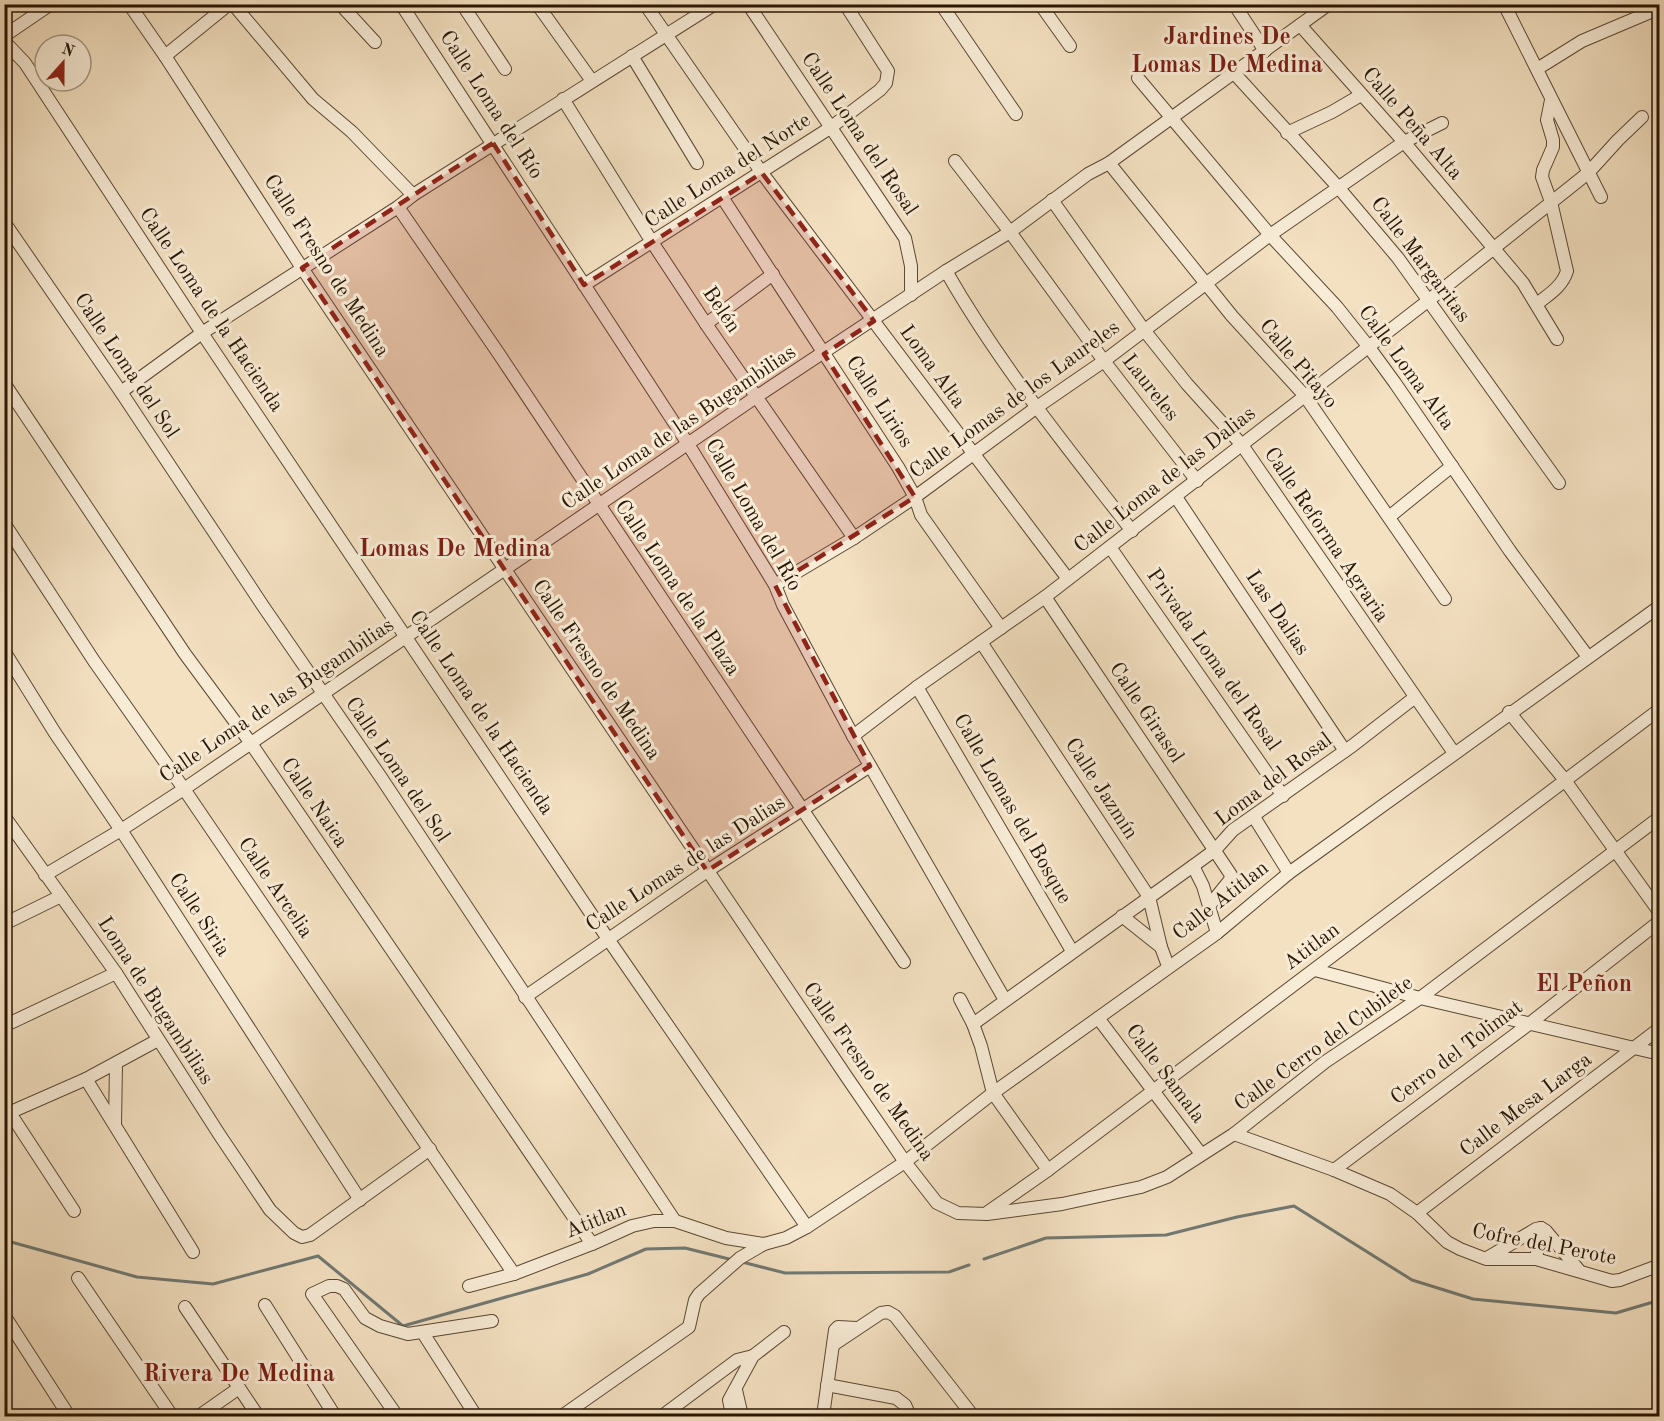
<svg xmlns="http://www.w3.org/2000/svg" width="1664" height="1421" font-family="'Old Standard TT',serif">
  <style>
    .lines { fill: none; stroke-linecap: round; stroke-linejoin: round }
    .stream { stroke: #717973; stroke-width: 3 }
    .minor-casing { stroke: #5b4833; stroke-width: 14 }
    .minor { stroke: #f8ecd7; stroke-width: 12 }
    .marked { fill: #8f2418; fill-opacity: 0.2; stroke: #8f2418; stroke-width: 4.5; stroke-dasharray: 12 8; stroke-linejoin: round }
    .labels { text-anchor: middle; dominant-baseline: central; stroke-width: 6; stroke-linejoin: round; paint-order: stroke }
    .street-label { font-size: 21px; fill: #281503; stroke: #f8ecd7 }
    .quarter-label { font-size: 24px; font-weight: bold; fill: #7a1f14; stroke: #f8ecd7 }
  </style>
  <rect width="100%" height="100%" fill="#f4e1c2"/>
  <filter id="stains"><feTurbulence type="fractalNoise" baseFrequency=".00333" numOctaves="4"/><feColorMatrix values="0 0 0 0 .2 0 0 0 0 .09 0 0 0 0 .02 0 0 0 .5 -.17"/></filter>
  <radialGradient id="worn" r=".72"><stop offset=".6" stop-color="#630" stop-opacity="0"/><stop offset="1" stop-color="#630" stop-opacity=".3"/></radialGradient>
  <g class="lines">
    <g class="stream">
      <polyline points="4,1240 137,1277 213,1284 318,1256 403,1326 588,1274 646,1249 685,1248 733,1260"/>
      <polyline points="984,1259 1046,1238 1166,1235 1237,1217 1294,1206 1412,1280 1473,1299 1616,1313 1660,1300"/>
      <polyline points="742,1262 785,1273 949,1272 969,1265"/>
    </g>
    <g class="minor-casing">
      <g id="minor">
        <polyline points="129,4 165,56 302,268 846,1076 905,1162 937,1203 958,1213 987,1214 1062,1204 1141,1187 1167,1177 1234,1134 1325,1062 1420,998 1660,817"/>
        <polyline points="233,4 313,99 352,132 413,195"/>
        <polyline points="340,4 375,42"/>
        <polyline points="401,4 688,444 775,585 783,605 853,736 1005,1000"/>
        <polyline points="462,4 505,69"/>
        <polyline points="537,4 592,81"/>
        <polyline points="645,4 762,173 1068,579"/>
        <polyline points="748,4 905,238 911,266 911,295"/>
        <polyline points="941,4 1016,114"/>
        <polyline points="1040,4 1070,46"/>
        <polyline points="1234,4 1265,51"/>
        <polyline points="1504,4 1601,197"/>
        <polyline points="1300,25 1404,142 1523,283 1557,339"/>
        <polyline points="4,36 51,4"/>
        <polyline points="4,41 25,63 202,333 608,939 807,1227"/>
        <polyline points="165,56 229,4"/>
        <polyline points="632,56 697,163"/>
        <polyline points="1537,69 1582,41 1660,8"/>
        <polyline points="1234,73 1338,187 1398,258 1559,483"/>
        <polyline points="1138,78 1270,235 1337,307 1368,346 1395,383 1510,551 1588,657"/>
        <polyline points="563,99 652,242 706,324 854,538"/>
        <polyline points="1287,133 1332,112 1361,95"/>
        <polyline points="955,161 1010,232 1104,361 1197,481"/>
        <polyline points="1109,163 1232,316 1305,396 1445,599"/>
        <polyline points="722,197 898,467 915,497 921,515 1001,628"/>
        <polyline points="1052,200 1144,330 1187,384 1242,445 1454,753"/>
        <polyline points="398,207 499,354 904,962"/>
        <polyline points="4,222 121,392 263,606 380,776 675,1221"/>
        <path d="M946,271C999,364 1067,447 1132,531"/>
        <polyline points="584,285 830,128 880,90 886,83 888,71 845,4"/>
        <path d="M1537,304C1549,294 1562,287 1567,271L1551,202L1542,177L1543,170L1553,147V140L1547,120L1551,100"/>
        <polyline points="706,324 773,274"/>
        <polyline points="4,383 185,654 250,742 592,1244"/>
        <polyline points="121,392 202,333 398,207 413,195 715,4"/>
        <polyline points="1176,497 1345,751"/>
        <polyline points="1389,517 1452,466"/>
        <polyline points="4,523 94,661 184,789 514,1274"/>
        <polyline points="1110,547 1283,796"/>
        <polyline points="775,585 854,538 915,497 1037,407 1104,361 1270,235 1404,142 1442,123"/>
        <polyline points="1045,597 1231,875 1230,880 1209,906"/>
        <polyline points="981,642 1149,897 1161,947 1168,966"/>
        <polyline points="4,651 55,733 121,830 360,1200"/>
        <polyline points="917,687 1072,951"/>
        <polyline points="1509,712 1564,779 1660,913"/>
        <polyline points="853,736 917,687 1045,597 1429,300 1588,173 1618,140 1642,117"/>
        <polyline points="4,816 116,973 219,1134 270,1210 294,1233 302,1237 310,1235 430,1149"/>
        <polyline points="1254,817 1289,873"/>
        <polyline points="1193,866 1203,886 1217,933"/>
        <polyline points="45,875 121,830 184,789 756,397 946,271 1010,232 1088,174 1109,163 1329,4"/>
        <polyline points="1122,916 1161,947"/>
        <polyline points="4,924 61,896"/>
        <polyline points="1315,970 1420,998 1660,1054"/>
        <polyline points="525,997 707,871 870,766"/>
        <polyline points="960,999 973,1024 981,1046 993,1093 1048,1170"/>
        <polyline points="1098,1018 1201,1154"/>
        <polyline points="973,1024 1193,866 1215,850 1233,830 1352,746 1414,698"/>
        <polyline points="6,1025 116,973"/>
        <polyline points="86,1079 193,1252"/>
        <polyline points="10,1113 74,1211"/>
        <polyline points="4,1115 86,1079 158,1040"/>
        <polyline points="115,1124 116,1064"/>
        <polyline points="1234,1134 1334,1170 1390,1194 1417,1213 1447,1242 1460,1249 1486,1259 1536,1259 1612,1281 1620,1280 1660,1265"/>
        <polyline points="1334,1170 1529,1024 1660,921"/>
        <polyline points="988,1212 1048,1170 1660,709"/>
        <polyline points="1417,1213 1660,1028"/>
        <polyline points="1541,1228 1546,1231 1578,1269"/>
        <polyline points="1487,1258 1536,1229 1541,1228"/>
        <polyline points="1536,1259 1541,1228"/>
        <polyline points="78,1278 172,1416"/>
        <polyline points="469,1286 514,1274 592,1244 632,1226 654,1221 675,1221 726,1238 764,1244 786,1238 807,1227 905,1162 993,1093 1217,933 1289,873 1660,606"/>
        <polyline points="265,1305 335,1416"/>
        <polyline points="185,1307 258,1416"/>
        <polyline points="4,1315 69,1416"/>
        <polyline points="423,1333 476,1416"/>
        <polyline points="833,1345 881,1313 888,1312 895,1316 973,1416"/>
        <polyline points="827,1385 896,1398 905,1405 910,1416"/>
        <polyline points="736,1390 742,1416"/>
        <polyline points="199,1416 239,1388"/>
        <polyline points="397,1416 312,1294 329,1286 337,1286 344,1289 365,1318 380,1326 408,1334 492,1321"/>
        <polyline points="562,1416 689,1327 695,1300 699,1294 740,1258 764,1244"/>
        <polyline points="662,1416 737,1360 753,1356"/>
        <polyline points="732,1416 729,1400 753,1356 784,1332"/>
        <polyline points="823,1416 835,1330 838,1327 856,1328"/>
      </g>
    </g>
    <use href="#minor" class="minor"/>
  </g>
  <path class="marked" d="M493,143L584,285L762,173L874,321L824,354L915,497L775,585L870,766L707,871L302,268Z"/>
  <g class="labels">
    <g class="street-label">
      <text transform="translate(491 105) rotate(57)">Calle Loma del Río</text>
      <text transform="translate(1412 124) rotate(49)">Calle Peña Alta</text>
      <text transform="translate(859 134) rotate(56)">Calle Loma del Rosal</text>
      <text transform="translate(728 171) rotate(-33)">Calle Loma del Norte</text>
      <text transform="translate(1420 260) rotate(53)">Calle Margaritas</text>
      <text transform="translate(326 266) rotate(57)">Calle Fresno de Medina</text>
      <text transform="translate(211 310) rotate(56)">Calle Loma de la Hacienda</text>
      <text transform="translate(721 310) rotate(56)">Belén</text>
      <text transform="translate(1298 364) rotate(50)">Calle Pitayo</text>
      <text transform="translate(126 366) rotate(56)">Calle Loma del Sol</text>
      <text transform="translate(932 367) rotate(54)">Loma Alta</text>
      <text transform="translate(1406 368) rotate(54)">Calle Loma Alta</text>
      <text transform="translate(1150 388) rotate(52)">Laureles</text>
      <text transform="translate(1015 400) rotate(-36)">Calle Lomas de los Laureles</text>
      <text transform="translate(879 402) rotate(57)">Calle Lirios</text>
      <text transform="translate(679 428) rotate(-34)">Calle Loma de las Bugambilias</text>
      <text transform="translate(1165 480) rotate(-38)">Calle Loma de las Dalias</text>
      <text transform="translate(753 515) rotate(60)">Calle Loma del Río</text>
      <text transform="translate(1326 535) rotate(56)">Calle Reforma Agraria</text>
      <text transform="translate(677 588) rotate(56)">Calle Loma de la Plaza</text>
      <text transform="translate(1277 613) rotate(56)">Las Dalias</text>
      <text transform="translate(1213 660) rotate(55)">Privada Loma del Rosal</text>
      <text transform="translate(596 670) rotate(56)">Calle Fresno de Medina</text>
      <text transform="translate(277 701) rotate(-34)">Calle Loma de las Bugambilias</text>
      <text transform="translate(481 713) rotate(56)">Calle Loma de la Hacienda</text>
      <text transform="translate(1146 713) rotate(56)">Calle Girasol</text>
      <text transform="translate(397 770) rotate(56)">Calle Loma del Sol</text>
      <text transform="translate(1274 780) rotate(-37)">Loma del Rosal</text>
      <text transform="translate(1101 789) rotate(57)">Calle Jazmín</text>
      <text transform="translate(314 803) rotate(56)">Calle Naica</text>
      <text transform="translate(1012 809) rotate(60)">Calle Lomas del Bosque</text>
      <text transform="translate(686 864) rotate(-33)">Calle Lomas de las Dalias</text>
      <text transform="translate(275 888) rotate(56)">Calle Arcelia</text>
      <text transform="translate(1221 901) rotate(-38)">Calle Atitlan</text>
      <text transform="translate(199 915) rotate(57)">Calle Siria</text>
      <text transform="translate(1312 947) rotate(-37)">Atitlan</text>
      <text transform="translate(155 1001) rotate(57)">Loma de Bugambilias</text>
      <text transform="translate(1324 1044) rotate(-36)">Calle Cerro del Cubilete</text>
      <text transform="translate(1457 1053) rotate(-37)">Cerro del Tolimat</text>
      <text transform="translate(868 1072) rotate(55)">Calle Fresno de Medina</text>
      <text transform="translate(1165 1074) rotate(53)">Calle Samala</text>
      <text transform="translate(1526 1105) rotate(-37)">Calle Mesa Larga</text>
      <text transform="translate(596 1221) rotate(-22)">Atitlan</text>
      <text transform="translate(1544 1245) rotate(11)">Cofre del Perote</text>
    </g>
    <g class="quarter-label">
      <text x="1227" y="38">Jardines De<tspan x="1227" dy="28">Lomas De Medina</tspan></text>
      <text x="455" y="550">Lomas De Medina</text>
      <text x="1584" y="985">El Peñon</text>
      <text x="239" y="1375">Rivera De Medina</text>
    </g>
  </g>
  <rect width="1664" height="1421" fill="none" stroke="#f4e1c2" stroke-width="24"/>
  <rect x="6" y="6" width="1652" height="1409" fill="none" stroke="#281503" stroke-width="3"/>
  <rect x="12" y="12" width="1640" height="1397" fill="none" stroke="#281503" stroke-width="1.5"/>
  <g transform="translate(63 63) rotate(21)"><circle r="28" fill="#f8ecd7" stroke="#a59682" stroke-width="1.5"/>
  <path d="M0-4.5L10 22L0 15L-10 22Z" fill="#8f2418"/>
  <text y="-9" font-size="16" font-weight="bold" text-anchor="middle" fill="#281503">N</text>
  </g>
  <rect width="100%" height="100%" filter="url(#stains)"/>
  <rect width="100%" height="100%" fill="url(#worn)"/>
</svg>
